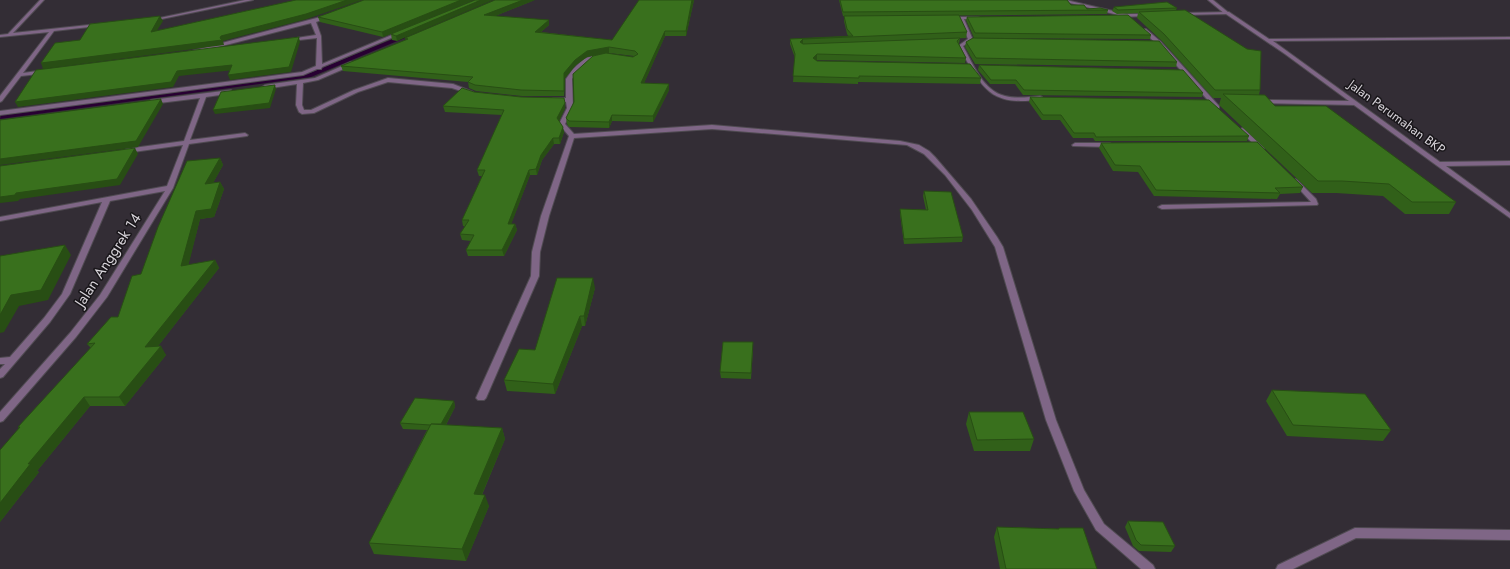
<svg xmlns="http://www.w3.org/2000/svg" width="1510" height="569" font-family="Jost,sans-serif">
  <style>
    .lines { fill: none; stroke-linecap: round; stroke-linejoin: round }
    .stream { fill: #280032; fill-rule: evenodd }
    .service-casing { stroke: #504b52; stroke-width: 2 }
    .minor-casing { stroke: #504b52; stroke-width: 2 }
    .service { fill: #7f6686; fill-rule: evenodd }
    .minor { fill: #7f6686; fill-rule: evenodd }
    .wall { fill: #316019; fill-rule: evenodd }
    .shaded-wall { fill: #284e14 }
    .building { fill: #39701d; stroke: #284e14 }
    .labels { text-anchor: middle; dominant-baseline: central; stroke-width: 3; stroke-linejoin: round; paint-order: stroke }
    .far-street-label { font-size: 13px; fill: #d6d2d8; stroke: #19161a }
    .street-label { font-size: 15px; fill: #d6d2d8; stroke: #19161a }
  </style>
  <rect width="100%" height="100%" fill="#332d35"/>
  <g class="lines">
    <polygon class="stream" points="405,34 407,35 407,37 311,77 0,119 1,115 310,73"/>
    <g class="service-casing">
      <polygon id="service" points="1208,0 1213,0 1229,13 1225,14"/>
    </g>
    <g class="minor-casing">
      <g id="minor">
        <polygon points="40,0 44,0 13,33 98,24 100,25 98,26 54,31 23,73 45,70 47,71 47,73 21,76 2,101 0,102 0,96 49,32 0,37 0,35 8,34"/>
        <polygon points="245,0 253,0 152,21 150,20"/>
        <polygon points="1058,0 1066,0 1126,14 1148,14 1150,15 1148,16 1119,17 1117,16 1118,15"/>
        <polygon points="1229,12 1269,39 1510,37 1510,39 1273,41 1440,162 1510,161 1510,165 1446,166 1510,213 1510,218 1436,165 1354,105 1260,103 1260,101 1262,100 1349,101 1285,54 1226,14 1181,15 1179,14 1181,13"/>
        <polygon points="328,15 330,15 330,17 316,22 321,36 322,64 399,32 403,33 322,67 321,69 317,69 303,75 0,115 0,111 302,72 316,66 317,38 290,41 288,40 290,39 316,35 311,23 191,54 188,52"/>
        <path d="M947,17H978L980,18L978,19H964L973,40L963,46C973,64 983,91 1005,96C1016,99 1029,97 1040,96L1042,97V99C988,108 982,86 958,46L968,39L959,19H949L947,18Z"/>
        <polygon points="1142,29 1146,29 1161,42 1219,106 1219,108 1215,108 1157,44 1142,31"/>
        <path d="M601,53L603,54V56C586,59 581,66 572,79L573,108L565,124L574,134L712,125L900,141L919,145L929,151L935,157L971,199L997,237L1003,247L1056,420L1084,490L1104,524L1153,565L1155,569H1141L1096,530L1074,491L1046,420L995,247L972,210L945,175L924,154L907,145L712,129L574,138L549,216L540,252L539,276L486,398L484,400H478L476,398L531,276L532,252L541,216L569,136L559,124L567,108L566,102H553L550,100L553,98H566V79L573,69L584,59L594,55Z"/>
        <polygon points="351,62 353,63 353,65 318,80 303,83 302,105 304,110 311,110 354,90 388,78 453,84 473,92 470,94 452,88 388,82 358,92 314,113 302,114 299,112 296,105 297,84 265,89 262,87 265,85 315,78"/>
        <polygon points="231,90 234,92 233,93 206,97 190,140 245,133 248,135 247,136 189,144 173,188 107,297 76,337 3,421 0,422 0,412 70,333 100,295 165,191 110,201 70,294 50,322 3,377 0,378 0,369 5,364 0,364 0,358 10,357 44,318 62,294 102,202 0,221 0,217 167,186 183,145 126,153 123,151 126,149 184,141 200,98 151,104 148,102 151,100"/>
        <polygon points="1242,128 1244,129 1264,148 1264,150 1260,150 1240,131 1239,130"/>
        <polygon points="1075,143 1110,143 1113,145 1110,147 1073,146 1072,145"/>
        <polygon points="1295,179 1297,180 1316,199 1318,204 1317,205 1162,209 1158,207 1162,205 1311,202 1292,181"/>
        <polygon points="1355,528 1510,530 1510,540 1356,538 1293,569 1276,569 1278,565"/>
      </g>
    </g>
    <use href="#service" class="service"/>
    <use href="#minor" class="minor"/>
  </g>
  <g class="wall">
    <polygon points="473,0 383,37 320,22 318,17"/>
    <polygon points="475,0 397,41 392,40 391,34"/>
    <path d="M535,0L495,16L549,25L541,32L612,40L694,0L686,36H665L644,83L669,84V90L653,122L612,121L609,128L569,127L567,124L566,118L602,54L587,57L576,65L565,78L564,96H522L476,91L469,88L468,82L343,71L341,66L406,40L405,38ZM606,53H609L634,56L633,57Z"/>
    <polygon points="839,0 1067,0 1071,5 1087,9 1108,10 1107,14 906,16 967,32 966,38 876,41 960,38 959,44 966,58 965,63 817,60 816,60 817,61 981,78 980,84 858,82 858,84 793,82 795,58 790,44 790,39 849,37 847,34 844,21 844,16 843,16"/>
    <polygon points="1114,7 1177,8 1176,10 1260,90 1259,95 1275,106 1456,202 1449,214 1405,214 1383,196 1336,193 1312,193 1219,105 1221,98 1213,98 1162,41 1137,18 1138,13 1117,14 1112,11"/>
    <polygon points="967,17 1151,35 1150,39 974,38 966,20"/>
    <polygon points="966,42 1177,62 1176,67 975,64 965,47"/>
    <polygon points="979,65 1203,93 1202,97 1023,95 1015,84 990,84 978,70"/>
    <polygon points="474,92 565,108 559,121 564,132 560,144 554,144 542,160 537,175 530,175 511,224 515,224 517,230 504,256 468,256 466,250 471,241 462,240 460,234 465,226 463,226 462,220 482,176 479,176 477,170 502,115 445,112 443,106"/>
    <polygon points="1030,97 1249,136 1247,141 1095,141 1093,138 1073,138 1060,120 1042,120 1029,102"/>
    <polygon points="1101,143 1303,187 1300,193 1280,194 1277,199 1154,196 1138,172 1113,171 1099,148"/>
    <polygon points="220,158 223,165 213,183 220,182 224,189 214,217 200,219 188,265 215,260 219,268 158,346 166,355 125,406 90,406 37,471 39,472 0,522 19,428 18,427 91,348 87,344 118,317 141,274"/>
    <polygon points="924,191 963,237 962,242 904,244 900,214 900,209 926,210 923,196"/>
    <polygon points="595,288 585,326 582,326 555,394 507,391 504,380 535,350"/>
    <polygon points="753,348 751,379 721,378 720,372"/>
    <polygon points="1272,390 1391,430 1383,441 1287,436 1266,401"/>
    <polygon points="454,401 455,407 446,425 502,428 505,439 482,495 489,506 466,561 374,554 369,543 427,430 403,429 400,423"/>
    <polygon points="969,412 1034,439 1030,451 974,451 966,424"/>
    <polygon points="1128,521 1175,546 1171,552 1139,551 1133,546 1125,527"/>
    <polygon points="997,527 1058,529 1059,528 1097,569 1000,569 994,537"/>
  </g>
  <g class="shaded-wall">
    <polygon points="347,0 362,0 307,19 223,41 224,45 43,69 41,63 220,38 221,36"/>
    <polygon points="461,0 473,0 383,37 382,32"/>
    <polygon points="481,0 493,0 397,41 396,36"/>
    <polygon points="523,0 535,0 485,20 484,15"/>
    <polygon points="692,0 694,0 686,36 686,31"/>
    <polygon points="160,16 163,21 153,37 151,32"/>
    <polygon points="549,20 549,25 535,37 535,32"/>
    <polygon points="665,31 665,36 642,88 641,83"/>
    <polygon points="299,37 300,42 291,72 230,80 228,75"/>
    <polygon points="803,39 803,44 800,42"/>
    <polygon points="609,47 609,53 587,57 576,65 565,78 564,96 564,73 575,60 587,51"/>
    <polygon points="817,54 817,60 813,63 813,58"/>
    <polygon points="232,65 234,70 179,76 173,87 18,107 15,102 177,71"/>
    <polygon points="669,84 669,90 653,122 653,116"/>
    <polygon points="275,85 276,89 270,108 215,114 213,110"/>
    <polygon points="161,99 163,104 138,147 0,165 0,159"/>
    <polygon points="565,103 565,108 558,123 557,118"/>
    <polygon points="612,115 612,121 609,128 609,122"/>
    <polygon points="563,127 564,132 560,144 559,138"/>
    <polygon points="553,138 554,144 542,160 537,175 536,169 541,155"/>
    <polygon points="135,148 138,154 120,185 20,199 18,201 0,203 0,197 16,193"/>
    <polygon points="220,158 223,165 208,192 205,184"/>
    <polygon points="529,170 530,175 509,230 508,224"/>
    <polygon points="220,182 224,189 214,217 200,219 186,275 181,266 196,211"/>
    <polygon points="515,224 517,230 504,256 502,250"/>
    <polygon points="65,245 71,255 48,300 19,306 4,332 0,333 0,315 11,295"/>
    <polygon points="215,260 219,268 151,355 145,347"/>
    <polygon points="593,278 595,288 585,326 584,316"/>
    <polygon points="580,316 582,326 555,394 553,384"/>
    <polygon points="161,346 166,355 125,406 119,397"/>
    <polygon points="84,397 90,406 37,471 39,472 0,522 0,503 28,464"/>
    <polygon points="454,401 455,407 442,432 440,426"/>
    <polygon points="502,428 505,439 477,506 474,494"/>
    <polygon points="485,495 489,506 466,561 462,549"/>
  </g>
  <g class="building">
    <polygon points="296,0 347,0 306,14 221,36 220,38 222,40 41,63 55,43 80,40 90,24 160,16 151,32"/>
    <polygon points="364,0 461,0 382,32 318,17"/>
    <polygon points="475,0 481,0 396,36 391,34"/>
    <polygon points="495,0 523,0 484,15 549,20 535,32 612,40 639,0 692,0 686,31 665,31 641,83 669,84 653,116 612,115 609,122 569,121 566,118 574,102 573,74 593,56 606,53 633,57 638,54 635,51 609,47 587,51 575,60 564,73 564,91 521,90 475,85 468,82 473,77 341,66 408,39 405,38"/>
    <polygon points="840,0 1067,0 1071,5 1084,5 1087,9 1100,8 1108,10 843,12"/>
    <polygon points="1167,2 1177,8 1118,10 1114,7"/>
    <polygon points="1185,10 1247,49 1261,51 1260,90 1215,90 1164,34 1139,12"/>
    <polygon points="959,15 967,32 803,39 800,42 803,44 960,38 957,41 966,58 817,54 813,58 817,61 970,64 981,78 859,76 859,78 793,76 795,54 790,39 853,36 847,29 844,16"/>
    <polygon points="1128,15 1151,35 975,33 967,17"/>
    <polygon points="299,37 289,67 228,75 232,65 177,71 171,82 15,102 36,70"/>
    <polygon points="973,38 1159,41 1177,62 976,58 966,42"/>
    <polygon points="979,65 1183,70 1203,93 1024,90 1016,80 991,80"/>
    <polygon points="275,85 269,103 213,110 221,92"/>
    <polygon points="462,88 474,92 521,97 564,98 565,103 557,118 563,127 559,138 553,138 541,155 536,169 529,170 508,224 515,224 502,250 466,250 474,235 460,234 469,220 462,220 485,170 477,170 504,110 443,106"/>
    <polygon points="1223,94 1265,95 1275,106 1326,106 1456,202 1412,202 1389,184 1342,181 1318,181"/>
    <polygon points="1030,97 1209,100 1249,136 1096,137 1094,133 1074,133 1061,115 1043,115"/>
    <polygon points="161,99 136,141 0,159 0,120"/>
    <polygon points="1257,142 1303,187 1275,188 1280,193 1156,190 1140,166 1115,165 1101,143"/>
    <polygon points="135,148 117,179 16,193 15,195 0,197 0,166"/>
    <polygon points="220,158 205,184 220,182 211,209 196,211 181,266 215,260 145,347 161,346 119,397 84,397 28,464 31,463 0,503 0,450 20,427 18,427 95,343 87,344 111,317 118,317 132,276 141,274 158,227 187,161"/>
    <polygon points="924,191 951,192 963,237 904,239 900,209 928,210"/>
    <polygon points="65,245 41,290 11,295 0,315 0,256"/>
    <polygon points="557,278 593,278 584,316 580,316 553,384 504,380 519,349 535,350"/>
    <polygon points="723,342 753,342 751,373 720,372"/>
    <polygon points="1272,390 1365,394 1391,430 1293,425"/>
    <polygon points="415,398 454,401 441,424 431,424 430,425 400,423"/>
    <polygon points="969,412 1023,412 1034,439 977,440"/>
    <polygon points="431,424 502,428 474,494 485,495 462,549 369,543"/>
    <polygon points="1128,521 1163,522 1175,546 1141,545 1136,540"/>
    <polygon points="997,527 1059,529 1059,528 1083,528 1097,569 1006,569"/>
  </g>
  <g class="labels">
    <g class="far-street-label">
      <text transform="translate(1397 117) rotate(36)">Jalan Perumahan BKP</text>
    </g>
    <g class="street-label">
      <text transform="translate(108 260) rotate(-57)">Jalan Anggrek 14</text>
    </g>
  </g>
</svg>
